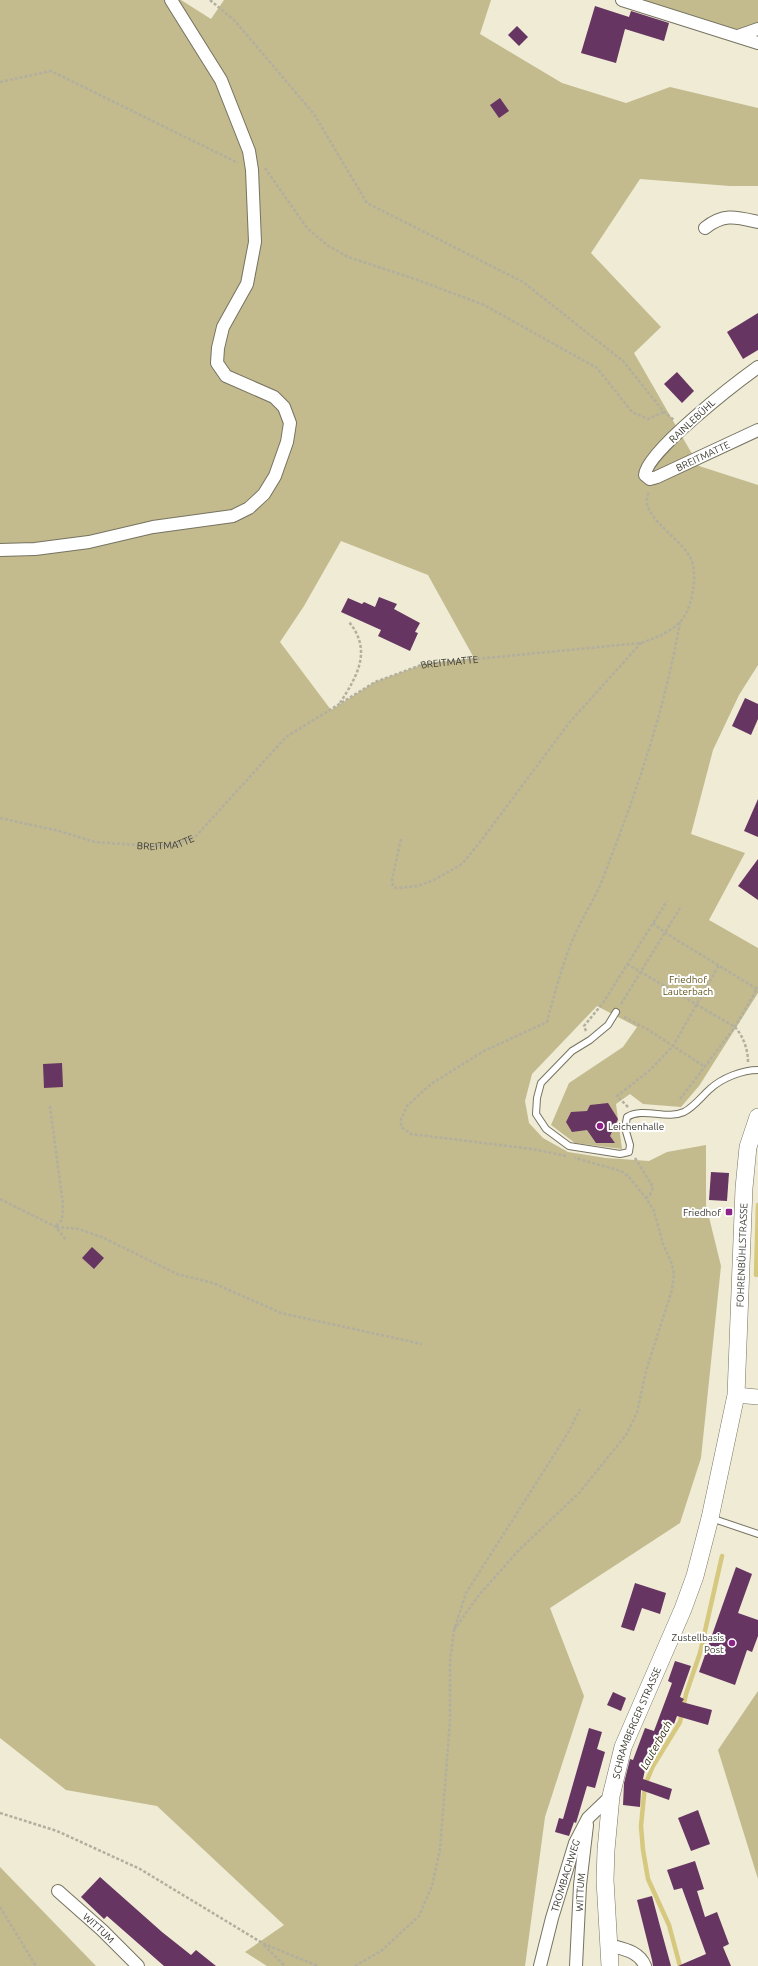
<svg xmlns="http://www.w3.org/2000/svg" width="758" height="1966" font-family="Ubuntu,sans-serif">
  <style>
    .green { fill: #c3ba8e; fill-rule: evenodd }
    .lines { fill: none; stroke-linecap: round; stroke-linejoin: round }
    .stream { stroke: #d6c87e; stroke-width: 4.5 }
    .building { fill: #663562 }
    .service-casing { stroke: #767360; stroke-width: 8 }
    .minor-casing { stroke: #767360; stroke-width: 14 }
    .tertiary-casing { stroke: #767360; stroke-width: 16 }
    .secondary-casing { stroke: #767360; stroke-width: 18 }
    .path { stroke: #b2af9e; stroke-width: 2.5; stroke-dasharray: 3 2; stroke-linecap: butt }
    .service { stroke: #fff; stroke-width: 6 }
    .minor { stroke: #fff; stroke-width: 12 }
    .tertiary { stroke: #fff; stroke-width: 15 }
    .secondary { stroke: #fff; stroke-width: 17 }
    .poi-dot { fill: #8d2388; stroke: #fff; stroke-width: 1.5 }
    .labels { text-anchor: middle; dominant-baseline: central; stroke-width: 4; stroke-linejoin: round; paint-order: stroke }
    .street-label { font-size: 10px; fill: #3b3a31; stroke: #fff }
    .park-label { font-size: 10px; fill: #61561f; stroke: #fff }
    .poi-label { font-size: 10px; fill: #3b3a31; stroke: #fff; text-anchor: end }
    .water-label { font-size: 11px; font-style: italic; fill: #322c0a; stroke: #fff }
  </style>
  <rect width="100%" height="100%" fill="#efebd5"/>
  <g class="green">
    <path d="M0,0H181L211,19L224,0H491L480,34L562,83L626,103L670,87L758,108V186H730L640,179L591,253L661,327L634,353L699,466L758,485V665L739,695L713,750L691,834L745,853L709,920L758,948V993L699,1086L681,1107L643,1104L630,1094L616,1104L622,1149L575,1143L551,1125L569,1083L623,1047L637,1027L597,1006L532,1074L525,1101L529,1123L543,1138L568,1152L606,1158L649,1161L667,1152L706,1145V1205L721,1266L701,1458L680,1523L550,1608L584,1696L545,1817L525,1966H267L245,1952L284,1925L157,1806L66,1790L0,1738ZM341,541L428,575L474,658L424,664L375,682L331,710L280,642L304,606Z"/>
    <polygon points="622,0 758,0 758,29 738,36"/>
    <polygon points="758,1691 758,1879 718,1750"/>
    <polygon points="0,1867 96,1966 0,1966"/>
  </g>
  <g class="lines">
    <g class="stream">
      <polyline points="756,1275 758,1205"/>
      <polyline points="680,1966 669,1925 648,1879 643,1850 641,1826 645,1785 653,1766 680,1722 686,1694 700,1653 722,1556"/>
    </g>
  </g>
  <g class="building">
    <polygon points="595,6 629,17 631,11 669,23 664,41 625,29 616,63 581,53"/>
    <polygon points="517,26 528,37 519,46 508,35"/>
    <polygon points="500,98 509,111 499,118 490,105"/>
    <polygon points="758,313 758,350 743,359 727,332"/>
    <polygon points="677,372 694,391 682,403 664,384"/>
    <polygon points="379,597 397,604 394,609 420,623 415,632 418,633 410,651 378,636 381,630 341,612 348,598 362,604 364,602 375,607"/>
    <polygon points="745,698 758,704 758,719 751,735 732,726"/>
    <polygon points="758,799 758,837 744,831"/>
    <polygon points="758,859 758,900 738,886"/>
    <polygon points="62,1063 63,1087 44,1088 43,1064"/>
    <polygon points="608,1103 618,1119 610,1136 615,1143 596,1143 587,1130 572,1132 566,1122 571,1112 587,1111 590,1105"/>
    <polygon points="711,1172 729,1173 727,1201 709,1200"/>
    <polygon points="92,1247 104,1258 94,1269 82,1258"/>
    <polygon points="736,1567 752,1574 738,1613 758,1620 758,1636 752,1652 747,1650 735,1685 699,1672"/>
    <polygon points="635,1583 666,1593 660,1614 642,1608 634,1631 621,1627"/>
    <polygon points="675,1661 691,1666 680,1697 684,1699 682,1702 712,1710 708,1725 677,1716 674,1724 670,1723 657,1754 646,1765 643,1779 672,1789 669,1800 641,1790 640,1807 623,1805 624,1783 630,1759 633,1760 645,1728 654,1731 672,1683 668,1681"/>
    <polygon points="613,1692 626,1698 621,1711 607,1705"/>
    <polygon points="589,1728 602,1732 597,1749 605,1752 595,1788 587,1786 576,1823 574,1822 569,1836 555,1832 559,1818 563,1819"/>
    <polygon points="698,1810 710,1844 691,1851 678,1818"/>
    <polygon points="695,1861 704,1889 697,1891 705,1917 717,1912 729,1944 723,1947 731,1966 678,1966 706,1954 682,1888 674,1890 667,1870"/>
    <polygon points="100,1877 162,1932 191,1955 196,1950 216,1966 164,1966 107,1916 104,1919 81,1897"/>
    <polygon points="652,1896 660,1926 671,1966 653,1966 652,1960 637,1900"/>
  </g>
  <g class="lines">
    <g class="service-casing">
      <g id="service">
        <path d="M616,1012L608,1025L590,1040L572,1051L541,1083L537,1098L536,1114L546,1129L569,1146L620,1154L629,1152L630,1145L625,1128L627,1117C644,1107 666,1120 684,1112C694,1107 702,1096 710,1089C722,1078 742,1070 758,1070"/>
        <polyline points="711,1518 758,1534"/>
      </g>
    </g>
    <g class="minor-casing">
      <g id="minor">
        <polyline points="622,0 758,43"/>
        <polyline points="738,36 758,29"/>
        <path d="M705,228C724,213 736,217 758,222"/>
        <path id="s2" d="M758,367C737,382 646,452 645,475L650,479L657,477L758,430"/>
        <polyline points="0,550 35,549 89,542 153,527 233,516 249,508 264,494 275,476 287,442 290,423 284,407 274,397 226,376 217,363 218,348 223,327 247,284 255,242 252,170 249,151 221,80 171,0"/>
        <path id="s3" d="M58,1891L102,1930L138,1966"/>
        <path d="M609,1945C623,1949 639,1951 645,1966"/>
        <path id="s4" d="M540,1966L552,1918L575,1843L588,1818L611,1796"/>
        <path id="s5" d="M576,1966L580,1885L587,1825"/>
      </g>
    </g>
    <g class="tertiary-casing">
      <polyline id="tertiary" points="736,1395 758,1397"/>
    </g>
    <g class="secondary-casing">
      <g id="secondary">
        <path id="s6" d="M610,1966L605,1880L606,1850L611,1796L623,1747L683,1609L695,1576L710,1518L736,1395L744,1188L748,1147L758,1117"/>
      </g>
    </g>
    <g class="path">
      <polyline points="210,0 235,21 314,114 367,203 523,282 623,361 664,412 674,420"/>
      <polyline points="0,82 51,71 238,163"/>
      <polyline points="265,168 307,228 327,245 348,257 415,279 484,305 597,368 632,412 648,419 664,412"/>
      <path d="M340,703C358,675 372,650 349,622"/>
      <path id="s1" d="M0,818L59,831L95,842L152,846L178,844L196,836L286,737L375,682L424,664L641,643C655,638 667,634 679,623C692,611 699,574 690,557C680,539 651,523 647,503C646,499 648,494 649,491"/>
      <polyline points="401,839 392,880 393,886 396,888 417,886 434,880 462,864 480,842 569,723 641,643"/>
      <polyline points="653,923 664,932 757,989"/>
      <path d="M627,964L735,1027C743,1036 748,1049 748,1062"/>
      <polyline points="621,1004 680,908"/>
      <polyline points="624,1017 647,1029 705,1067"/>
      <polyline points="586,1031 584,1026 603,1003 667,901"/>
      <polyline points="680,1099 735,1027 758,987"/>
      <polyline points="50,1106 63,1205 62,1220 56,1226"/>
      <polyline points="628,1107 617,1096 649,1071 673,1046 719,965"/>
      <path d="M566,1156L532,1149L411,1134L401,1127V1119L407,1106L431,1084L484,1051L547,1022C555,992 563,961 576,932C585,913 597,895 604,875C636,794 665,709 680,622"/>
      <polyline points="635,1158 653,1187 650,1195 646,1198"/>
      <polyline points="0,1199 56,1227 67,1241"/>
      <polyline points="56,1227 79,1229 104,1238 177,1274 213,1283 281,1313 422,1344"/>
      <polyline points="454,1630 479,1595 519,1550 579,1493 626,1435 637,1413 646,1371 672,1290 674,1274 672,1264 663,1244 654,1211 646,1198 628,1176 621,1171 575,1158"/>
      <polyline points="0,1813 57,1831 140,1869 264,1944 318,1966"/>
      <polyline points="0,1907 36,1966"/>
      <polyline points="264,1945 285,1966"/>
      <polyline points="355,1966 381,1951 419,1916 432,1886 440,1850 450,1721 450,1662 454,1630 466,1593 568,1433 580,1409"/>
    </g>
    <use href="#service" class="service"/>
    <use href="#minor" class="minor"/>
    <use href="#tertiary" class="tertiary"/>
    <use href="#secondary" class="secondary"/>
  </g>
  <g class="poi-dot">
    <circle cx="600" cy="1126" r="4"/>
    <rect x="725" y="1208" width="8" height="8" rx="2"/>
    <circle cx="732" cy="1643" r="4"/>
  </g>
  <g class="labels">
    <g class="street-label">
      <text transform="translate(692 421) rotate(-43)">RAINLEBÜHL</text>
      <text stroke="none"><textPath href="#s2" startOffset="222">BREITMATTE</textPath></text>
      <text stroke="none"><textPath href="#s1" startOffset="517">BREITMATTE</textPath></text>
      <text stroke="none"><textPath href="#s1" startOffset="169">BREITMATTE</textPath></text>
      <text stroke="none"><textPath href="#s6" startOffset="732">FOHRENBÜHLSTRASSE</textPath></text>
      <text stroke="none"><textPath href="#s6" startOffset="248">SCHRAMBERGER STRASSE</textPath></text>
      <text stroke="none"><textPath href="#s4" startOffset="94">TROMBACHWEG</textPath></text>
      <text stroke="none"><textPath href="#s5" startOffset="74">WITTUM</textPath></text>
      <text stroke="none"><textPath href="#s3" startOffset="55">WITTUM</textPath></text>
    </g>
    <g class="park-label">
      <text x="688" y="979">Friedhof<tspan x="688" dy="12">Lauterbach</tspan></text>
    </g>
    <g class="poi-label">
      <text x="608" y="1126" text-anchor="start">Leichenhalle</text>
      <text x="721" y="1212">Friedhof</text>
      <text x="724" y="1637">Zustellbasis<tspan x="724" dy="12">Post</tspan></text>
    </g>
    <g class="water-label">
      <text transform="translate(656 1745) rotate(-61)">Lauterbach</text>
    </g>
  </g>
</svg>
